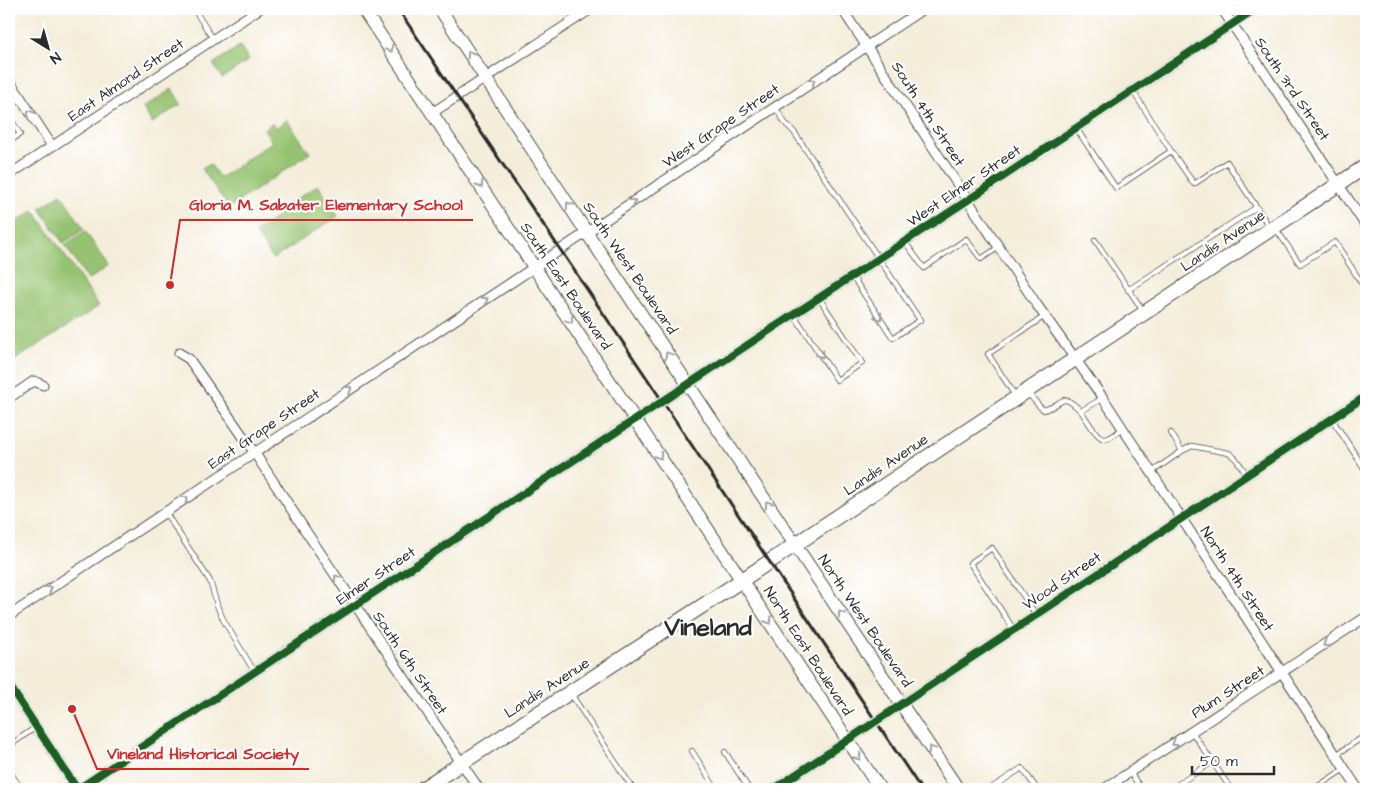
<svg xmlns="http://www.w3.org/2000/svg" width="1375" height="798" font-family="'Architects Daughter',sans-serif">
  <style>
    .green { fill: #96c371; stroke: #60774e }
    .lines { fill: none; stroke-linecap: round; stroke-linejoin: round }
    .lane-casing { stroke: #494845; stroke-width: 6 }
    .street-casing { stroke: #494845; stroke-width: 11 }
    .secondary-casing { stroke: #494845; stroke-width: 14 }
    .primary-casing { stroke: #494845; stroke-width: 16 }
    .lane { stroke: #fff; stroke-width: 4.5 }
    .street { stroke: #fff; stroke-width: 9 }
    .secondary { stroke: #fff; stroke-width: 12 }
    .primary { stroke: #fff; stroke-width: 14 }
    .rail { stroke: #2b2b2b; stroke-width: 3 }
    .cycleway-casing { stroke: #fff; stroke-width: 11 }
    .cycleway { stroke: #1b5e20; stroke-width: 8 }
    .oneway { stroke: #a0a0a0 }
    .labels { text-anchor: middle; dominant-baseline: central; stroke-width: 4.5; stroke-linejoin: round; paint-order: stroke }
    .street-label { font-size: 15px; fill: #2b2b2b; stroke: #fff }
    .town-label { font-size: 25px; font-weight: bold; fill: #2b2b2b; stroke: #fff }
    .leader { fill: none; stroke: #d62828; stroke-width: 2 }
    .callout-dot { fill: #d62828; stroke: #fff; stroke-width: 2 }
    .callout-label { font-size: 16px; text-anchor: middle; font-weight: bold; fill: #d62828; stroke: #fff; stroke-width: 4.5; stroke-linejoin: round; paint-order: stroke }
  </style>
  <rect width="100%" height="100%" fill="#fff"/>
  <filter id="ink" filterUnits="userSpaceOnUse"><feTurbulence type="fractalNoise" baseFrequency=".02" numOctaves="2"/><feDisplacementMap in="SourceGraphic" scale="10" xChannelSelector="R" yChannelSelector="G"/><feConvolveMatrix kernelMatrix="1 2 1 2 8 2 1 2 1" color-interpolation-filters="sRGB"/></filter>
  <filter id="wash" filterUnits="userSpaceOnUse"><feTurbulence type="fractalNoise" baseFrequency=".0096" numOctaves="4" result="noise"/><feDisplacementMap in="SourceGraphic" scale="20" xChannelSelector="R" yChannelSelector="G"/><feGaussianBlur stdDeviation="1.12" result="paint"/><feColorMatrix in="noise" values="0 0 0 0 0 0 0 0 0 0 0 0 0 0 0 0 0 1.4 0 .05"/><feComposite in="paint" operator="in"/></filter>
  <g filter="url(#wash)">
    <rect width="100%" height="100%" fill="#f4edda"/>
    <g class="green">
      <polygon points="240,46 249,60 222,78 213,64"/>
      <polygon points="172,89 181,104 152,123 143,108"/>
      <polygon points="287,120 310,153 229,208 202,169 210,164 220,178 272,142 264,129 272,123 276,128"/>
      <polygon points="318,185 338,216 273,259 255,232 279,216 277,212"/>
      <polygon points="61,194 84,229 63,243 40,208"/>
      <polygon points="34,210 99,306 9,364 9,227"/>
      <polygon points="85,231 109,266 88,280 65,245"/>
    </g>
  </g>
  <g filter="url(#ink)">
    <g class="lines">
      <g class="lane-casing">
        <g id="lane">
          <polyline points="194,9 213,39"/>
          <polyline points="1133,91 1171,151"/>
          <polyline points="9,105 20,97"/>
          <polyline points="775,107 785,123 794,132 920,320 893,338 852,276"/>
          <polyline points="9,116 20,134 9,142"/>
          <polyline points="1076,128 1116,188 1171,151 1194,184 1227,162 1270,228"/>
          <polyline points="1276,229 1300,264 1335,242 1366,290"/>
          <polyline points="1095,240 1144,312"/>
          <polyline points="905,242 924,268 966,239 981,259 999,247"/>
          <polyline points="1128,290 1257,207"/>
          <polyline points="794,315 837,380 862,363 819,298"/>
          <path d="M1027,392L1040,407L1044,410C1066,404 1059,390 1081,411"/>
          <polyline points="1016,397 988,354 1045,316"/>
          <path d="M1103,398L1081,411C1086,418 1097,439 1105,439C1110,439 1118,432 1122,429"/>
          <polyline points="1332,419 1366,471"/>
          <polyline points="1171,433 1182,451"/>
          <polyline points="1152,472 1182,451 1192,446 1229,453 1236,459 1247,475"/>
          <polyline points="165,512 210,581 218,608 224,621 254,671"/>
          <polyline points="1014,630 970,563 992,548 1036,615"/>
          <polyline points="571,694 633,789"/>
          <polyline points="1192,732 1231,789"/>
          <polyline points="9,746 36,727"/>
          <polyline points="692,751 716,789"/>
          <polyline points="725,752 749,789"/>
          <polyline points="1336,755 1366,735"/>
          <polyline points="9,770 21,789"/>
          <polyline points="1130,772 1141,789"/>
          <polyline points="990,789 1022,768 1037,789"/>
          <polyline points="1171,789 1212,762"/>
          <polyline points="1314,789 1344,769"/>
        </g>
      </g>
      <g class="street-casing">
        <g id="street">
          <polyline points="842,9 1037,305 1103,398 1358,789"/>
          <polyline points="1222,9 1366,226"/>
          <polyline points="9,80 52,146"/>
          <polyline points="432,113 591,9"/>
          <polyline points="9,175 259,9"/>
          <polyline points="179,353 189,359 254,452 307,533 479,789"/>
          <polyline points="9,398 34,381 43,385"/>
          <polyline points="9,616 923,9"/>
          <polyline points="9,685 77,789"/>
          <polyline points="78,789 770,330 968,200 1255,9"/>
          <polyline points="774,789 1366,396"/>
          <polyline points="1104,789 1366,617"/>
        </g>
      </g>
      <g class="secondary-casing">
        <g id="secondary">
          <polyline points="363,9 880,789"/>
          <polyline points="440,9 587,233 958,789"/>
        </g>
      </g>
      <g class="primary-casing">
        <polyline id="primary" points="422,789 742,580 1366,166"/>
      </g>
      <use href="#lane" class="lane"/>
      <use href="#street" class="street"/>
      <use href="#secondary" class="secondary"/>
      <use href="#primary" class="primary"/>
      <polyline class="rail" points="398,9 663,402 921,789"/>
      <g class="cycleway-casing">
        <g id="cycleway">
          <polyline points="9,685 77,789"/>
          <polyline points="78,789 770,330 968,200 1255,9"/>
          <polyline points="774,789 1366,396"/>
        </g>
      </g>
      <use href="#cycleway" class="cycleway"/>
    </g>
    <defs><path id="oneway-chevron" d="M-2-3.5L2.5 0L-2 3.5" fill="none" stroke-width="1.6" stroke-linecap="round" stroke-linejoin="round" transform="scale(1.25)"/></defs>
    <g class="oneway">
      <use href="#oneway-chevron" transform="translate(390 49) rotate(56)"/>
      <use href="#oneway-chevron" transform="translate(470 54) rotate(-123)"/>
      <use href="#oneway-chevron" transform="translate(812 82) rotate(-34)"/>
      <use href="#oneway-chevron" transform="translate(30 113) rotate(-123)"/>
      <use href="#oneway-chevron" transform="translate(480 185) rotate(57)"/>
      <use href="#oneway-chevron" transform="translate(633 202) rotate(-34)"/>
      <use href="#oneway-chevron" transform="translate(569 205) rotate(-123)"/>
      <use href="#oneway-chevron" transform="translate(485 300) rotate(-33)"/>
      <use href="#oneway-chevron" transform="translate(879 317) rotate(56)"/>
      <use href="#oneway-chevron" transform="translate(570 320) rotate(56)"/>
      <use href="#oneway-chevron" transform="translate(668 355) rotate(-124)"/>
      <use href="#oneway-chevron" transform="translate(821 355) rotate(57)"/>
      <use href="#oneway-chevron" transform="translate(349 389) rotate(-33)"/>
      <use href="#oneway-chevron" transform="translate(659 456) rotate(57)"/>
      <use href="#oneway-chevron" transform="translate(185 499) rotate(-34)"/>
      <use href="#oneway-chevron" transform="translate(768 504) rotate(-124)"/>
      <use href="#oneway-chevron" transform="translate(337 578) rotate(-124)"/>
      <use href="#oneway-chevron" transform="translate(49 589) rotate(-34)"/>
      <use href="#oneway-chevron" transform="translate(841 614) rotate(-124)"/>
      <use href="#oneway-chevron" transform="translate(769 621) rotate(57)"/>
      <use href="#oneway-chevron" transform="translate(1326 644) rotate(147)"/>
      <use href="#oneway-chevron" transform="translate(1175 743) rotate(147)"/>
      <use href="#oneway-chevron" transform="translate(931 749) rotate(-124)"/>
      <use href="#oneway-chevron" transform="translate(858 757) rotate(57)"/>
    </g>
  </g>
  <g class="labels">
    <g class="street-label">
      <text transform="translate(126 80) rotate(-34)">East Almond Street</text>
      <text transform="translate(1292 89) rotate(56)">South 3rd Street</text>
      <text transform="translate(928 114) rotate(57)">South 4th Street</text>
      <text transform="translate(721 126) rotate(-34)">West Grape Street</text>
      <text transform="translate(964 186) rotate(-34)">West Elmer Street</text>
      <text transform="translate(1223 241) rotate(-34)">Landis Avenue</text>
      <text transform="translate(630 268) rotate(56)">South West Boulevard</text>
      <text transform="translate(566 286) rotate(56)">South East Boulevard</text>
      <text transform="translate(264 429) rotate(-34)">East Grape Street</text>
      <text transform="translate(886 465) rotate(-34)">Landis Avenue</text>
      <text transform="translate(376 576) rotate(-34)">Elmer Street</text>
      <text transform="translate(1237 579) rotate(57)">North 4th Street</text>
      <text transform="translate(1062 581) rotate(-34)">Wood Street</text>
      <text transform="translate(865 621) rotate(56)">North West Boulevard</text>
      <text transform="translate(808 651) rotate(57)">North East Boulevard</text>
      <text transform="translate(410 663) rotate(56)">South 6th Street</text>
      <text transform="translate(547 688) rotate(-33)">Landis Avenue</text>
      <text transform="translate(1228 692) rotate(-33)">Plum Street</text>
    </g>
    <g class="town-label">
      <text x="708" y="627">Vineland</text>
    </g>
  </g>
  <path class="leader" d="M170 285L180 220H473M72 709L97 769H309"/>
  <g class="callout-dot">
    <circle cx="170" cy="285" r="5"/>
    <circle cx="72" cy="709" r="5"/>
  </g>
  <g class="callout-label">
    <text x="326" y="210">Gloria M. Sabater Elementary School</text>
    <text x="203" y="759">Vineland Historical Society</text>
  </g>
  <rect width="1375" height="798" fill="none" stroke="#fff" stroke-width="30"/>
  <g transform="translate(48 48) rotate(143)" stroke="#ffffff" stroke-width="4" paint-order="stroke">
  <path d="M0-4L9 19L0 12L-9 19Z" fill="#2b2b2b"/>
  <text y="-8" font-size="14" font-weight="bold" text-anchor="middle" fill="#2b2b2b">N</text>
  </g>
  <path d="M1192 766v8h82v-8" fill="none" stroke="#2b2b2b" stroke-width="2.5"/>
  <text x="1200" y="766" font-size="15" fill="#2b2b2b" stroke="#ffffff" stroke-width="4" paint-order="stroke">50 m</text>
</svg>
